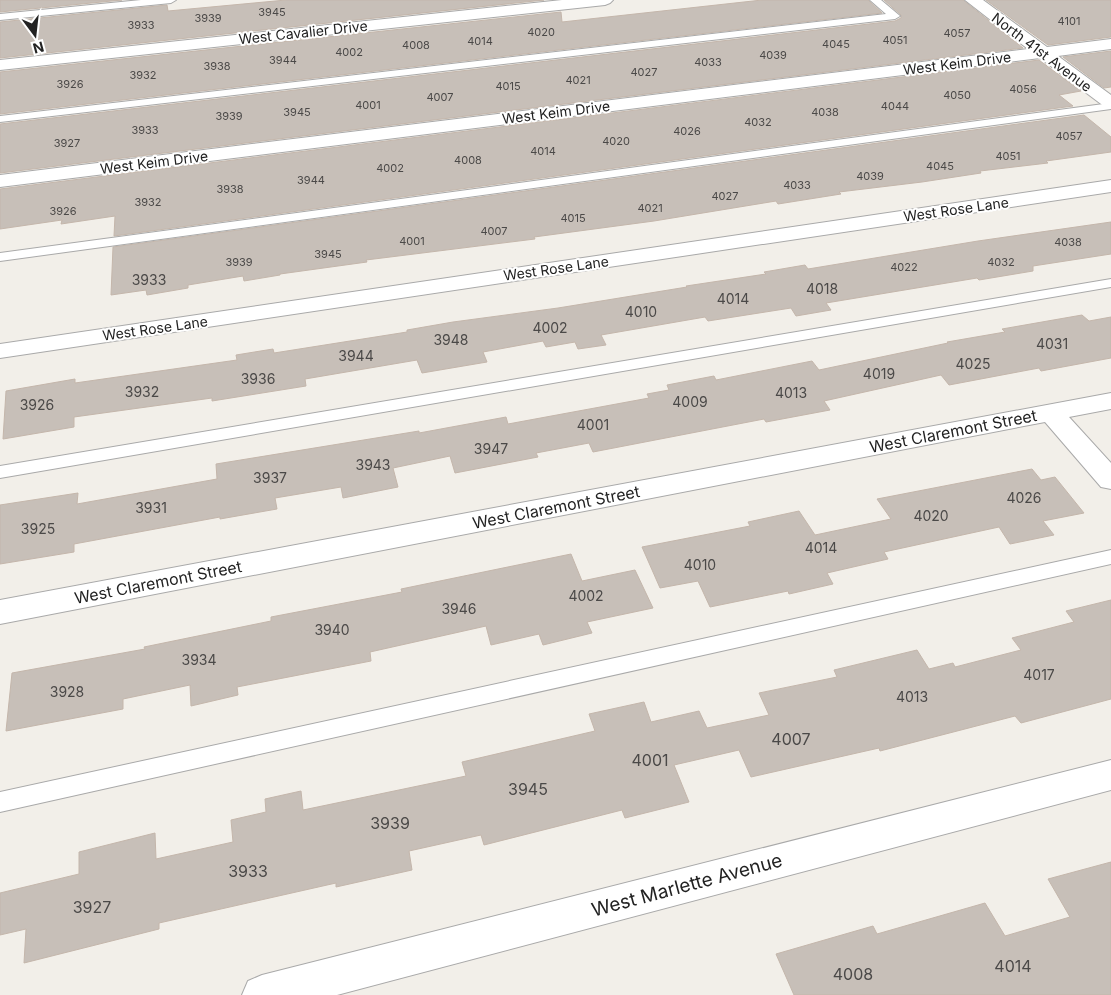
<svg xmlns="http://www.w3.org/2000/svg" width="1111" height="995" font-family="Inter,sans-serif">
  <style>
    .building { fill: #c7bfb8; stroke: #c4b6ab }
    .lines { fill: none; stroke-linecap: round; stroke-linejoin: round }
    .lane-casing { stroke: #a9a9a9; stroke-width: 2 }
    .street-casing { stroke: #a9a9a9; stroke-width: 2 }
    .lane { fill: #fff; fill-rule: evenodd }
    .street { fill: #fff; fill-rule: evenodd }
    .labels { text-anchor: middle; dominant-baseline: central; stroke-width: 4; stroke-linejoin: round; paint-order: stroke }
    .far-number-label { font-size: 11px; fill: #4b4948 }
    .far-street-label { font-size: 14px; fill: #222; stroke: #fff }
    .number-label { font-size: 14px; fill: #4b4948 }
    .street-label { font-size: 16px; fill: #222; stroke: #fff }
    .near-number-label { font-size: 16px; fill: #4b4948 }
    .near-street-label { font-size: 19px; fill: #222; stroke: #fff }
  </style>
  <rect width="100%" height="100%" fill="#f2efe9"/>
  <g class="building">
    <polygon points="0,0 122,0 0,12"/>
    <polygon points="286,0 544,0 0,58 0,22 167,5 168,11"/>
    <polygon points="762,0 868,0 882,13 0,114 0,72 561,12 562,22"/>
    <polygon points="884,0 963,0 1023,48 0,173 0,124 895,21 901,18 901,15"/>
    <polygon points="986,0 1111,0 1111,37 1048,45"/>
    <polygon points="1111,51 1111,87 1104,88 1063,57"/>
    <polygon points="1039,60 1081,91 1059,95 1073,106 114,236 115,216 61,224 62,220 0,229 0,189"/>
    <polygon points="1084,115 1111,137 1111,152 1046,161 1048,163 980,171 981,173 922,182 839,192 841,194 778,204 776,201 654,221 534,237 535,239 366,260 367,262 280,274 280,275 244,281 243,276 188,285 188,288 147,295 146,290 111,295 113,247"/>
    <polygon points="1111,222 1111,254 1033,266 1033,271 979,280 977,278 826,303 831,310 796,316 791,308 708,321 705,317 601,335 606,345 578,349 575,342 546,347 543,341 483,352 487,362 422,373 417,360 305,379 306,386 212,401 212,398 74,417 74,427 3,439 6,391 75,379 75,383 237,360 236,355 273,349 274,353 407,332 407,330 453,322 558,308 687,287 686,286 766,274 764,272 805,265 808,269 978,241"/>
    <polygon points="1082,315 1089,321 1111,317 1111,358 1041,371 1039,368 949,385 941,375 824,401 830,410 766,422 764,419 593,452 589,443 536,453 538,457 455,473 450,456 393,468 398,487 343,498 341,487 275,498 277,509 220,519 220,517 74,544 74,552 0,564 0,505 78,493 77,504 217,479 216,464 419,431 419,433 506,417 508,424 649,398 647,394 669,390 667,385 714,376 716,380 812,361 819,370 948,343 947,342 1005,332 1002,329"/>
    <polygon points="1032,469 1041,480 1055,477 1084,513 1043,521 1054,535 1010,544 999,527 884,552 888,559 827,573 833,584 789,594 788,591 710,607 698,581 660,588 642,547 750,526 748,522 799,511 815,535 891,519 877,499"/>
    <polygon points="571,554 582,581 635,570 653,608 587,622 592,633 543,645 539,634 491,645 486,626 370,652 371,661 237,687 238,695 191,706 190,685 123,699 123,709 6,731 12,673 145,649 144,647 271,621 271,617 402,592 401,589"/>
    <polygon points="1111,600 1111,699 1021,723 1015,716 880,751 879,748 751,777 739,750 674,765 689,802 625,818 622,810 484,845 481,835 409,851 412,870 336,887 336,883 159,923 159,929 24,963 26,929 0,935 0,893 79,874 79,852 155,833 156,859 233,842 231,820 266,812 265,799 301,791 303,810 466,776 462,762 595,731 589,714 644,702 651,722 699,711 707,728 769,715 759,693 837,677 834,670 917,650 929,669 953,663 955,667 1021,650 1012,638 1074,622 1066,611"/>
    <polygon points="1111,862 1111,995 794,995 776,954 873,926 877,934 985,903 1005,936 1070,917 1048,879"/>
  </g>
  <g class="lines">
    <g class="lane-casing">
      <g id="lane">
        <polygon points="141,0 176,0 171,3 0,20 0,14"/>
        <polygon points="870,0 881,0 900,16 895,19 0,122 0,116 886,14"/>
        <polygon points="1111,103 1111,109 0,261 0,253"/>
        <polygon points="1111,279 1111,287 0,478 0,466"/>
        <polygon points="1111,550 1111,564 0,812 0,792"/>
      </g>
    </g>
    <g class="street-casing">
      <g id="street">
        <polygon points="562,0 613,0 610,3 605,5 0,70 0,60"/>
        <polygon points="965,0 983,0 1047,47 1111,39 1111,49 1058,56 1111,95 1111,108 1105,107 1040,58 0,187 0,175 1028,49"/>
        <polygon points="1111,180 1111,192 0,358 0,344"/>
        <polygon points="1111,393 1111,409 1069,417 1111,463 1111,489 1101,487 1045,422 0,624 0,600"/>
        <polygon points="1111,760 1111,790 337,995 242,995 248,981 262,975"/>
      </g>
    </g>
    <use href="#lane" class="lane"/>
    <use href="#street" class="street"/>
  </g>
  <g class="labels">
    <g class="far-number-label">
      <text x="272" y="12">3945</text>
      <text x="208" y="18">3939</text>
      <text x="1069" y="21">4101</text>
      <text x="141" y="25">3933</text>
      <text x="541" y="32">4020</text>
      <text x="957" y="33">4057</text>
      <text x="895" y="40">4051</text>
      <text x="480" y="41">4014</text>
      <text x="836" y="44">4045</text>
      <text x="416" y="45">4008</text>
      <text x="349" y="52">4002</text>
      <text x="773" y="55">4039</text>
      <text x="283" y="60">3944</text>
      <text x="708" y="62">4033</text>
      <text x="217" y="66">3938</text>
      <text x="644" y="72">4027</text>
      <text x="143" y="75">3932</text>
      <text x="578" y="80">4021</text>
      <text x="70" y="84">3926</text>
      <text x="508" y="86">4015</text>
      <text x="1023" y="89">4056</text>
      <text x="957" y="95">4050</text>
      <text x="440" y="97">4007</text>
      <text x="368" y="105">4001</text>
      <text x="895" y="106">4044</text>
      <text x="297" y="112">3945</text>
      <text x="825" y="112">4038</text>
      <text x="229" y="116">3939</text>
      <text x="758" y="122">4032</text>
      <text x="145" y="130">3933</text>
      <text x="687" y="131">4026</text>
      <text x="1069" y="136">4057</text>
      <text x="616" y="141">4020</text>
      <text x="67" y="143">3927</text>
      <text x="543" y="151">4014</text>
      <text x="1008" y="156">4051</text>
      <text x="468" y="160">4008</text>
      <text x="940" y="166">4045</text>
      <text x="390" y="168">4002</text>
      <text x="870" y="176">4039</text>
      <text x="311" y="180">3944</text>
      <text x="797" y="185">4033</text>
      <text x="230" y="189">3938</text>
      <text x="725" y="196">4027</text>
      <text x="148" y="202">3932</text>
      <text x="650" y="208">4021</text>
      <text x="63" y="211">3926</text>
      <text x="573" y="218">4015</text>
      <text x="494" y="231">4007</text>
      <text x="412" y="241">4001</text>
      <text x="1068" y="242">4038</text>
      <text x="328" y="254">3945</text>
      <text x="239" y="262">3939</text>
      <text x="1001" y="262">4032</text>
      <text x="904" y="267">4022</text>
    </g>
    <g class="far-street-label">
      <text transform="translate(303 32) rotate(-6)">West Cavalier Drive</text>
      <text transform="translate(1042 52) rotate(37)">North 41st Avenue</text>
      <text transform="translate(957 63) rotate(-7)">West Keim Drive</text>
      <text transform="translate(556 112) rotate(-7)">West Keim Drive</text>
      <text transform="translate(154 162) rotate(-7)">West Keim Drive</text>
      <text transform="translate(956 209) rotate(-8)">West Rose Lane</text>
      <text transform="translate(556 268) rotate(-8)">West Rose Lane</text>
      <text transform="translate(155 328) rotate(-8)">West Rose Lane</text>
    </g>
    <g class="number-label">
      <text x="149" y="279">3933</text>
      <text x="822" y="288">4018</text>
      <text x="733" y="298">4014</text>
      <text x="641" y="311">4010</text>
      <text x="550" y="327">4002</text>
      <text x="451" y="339">3948</text>
      <text x="1052" y="343">4031</text>
      <text x="356" y="355">3944</text>
      <text x="973" y="363">4025</text>
      <text x="879" y="373">4019</text>
      <text x="258" y="378">3936</text>
      <text x="142" y="391">3932</text>
      <text x="791" y="392">4013</text>
      <text x="690" y="401">4009</text>
      <text x="37" y="404">3926</text>
      <text x="593" y="424">4001</text>
      <text x="491" y="448">3947</text>
      <text x="373" y="464">3943</text>
      <text x="270" y="477">3937</text>
      <text x="1024" y="497">4026</text>
      <text x="151" y="507">3931</text>
      <text x="931" y="515">4020</text>
      <text x="38" y="528">3925</text>
      <text x="821" y="547">4014</text>
      <text x="700" y="564">4010</text>
      <text x="586" y="595">4002</text>
      <text x="459" y="608">3946</text>
      <text x="332" y="629">3940</text>
      <text x="199" y="659">3934</text>
      <text x="1039" y="674">4017</text>
      <text x="67" y="691">3928</text>
      <text x="912" y="696">4013</text>
    </g>
    <g class="street-label">
      <text transform="translate(953 431) rotate(-11)">West Claremont Street</text>
      <text transform="translate(556 507) rotate(-11)">West Claremont Street</text>
      <text transform="translate(158 582) rotate(-11)">West Claremont Street</text>
    </g>
    <g class="near-number-label">
      <text x="791" y="739">4007</text>
      <text x="650" y="760">4001</text>
      <text x="528" y="789">3945</text>
      <text x="390" y="823">3939</text>
      <text x="248" y="871">3933</text>
      <text x="92" y="907">3927</text>
      <text x="1013" y="966">4014</text>
      <text x="853" y="974">4008</text>
    </g>
    <g class="near-street-label">
      <text transform="translate(687 885) rotate(-15)">West Marlette Avenue</text>
    </g>
  </g>
  <g transform="translate(35 35) rotate(165)" stroke="#ffffff" stroke-width="4" paint-order="stroke">
  <path d="M0-4L9 19L0 12L-9 19Z" fill="#222222"/>
  <text y="-8" font-size="14" font-weight="bold" text-anchor="middle" fill="#222222">N</text>
  </g>
</svg>
